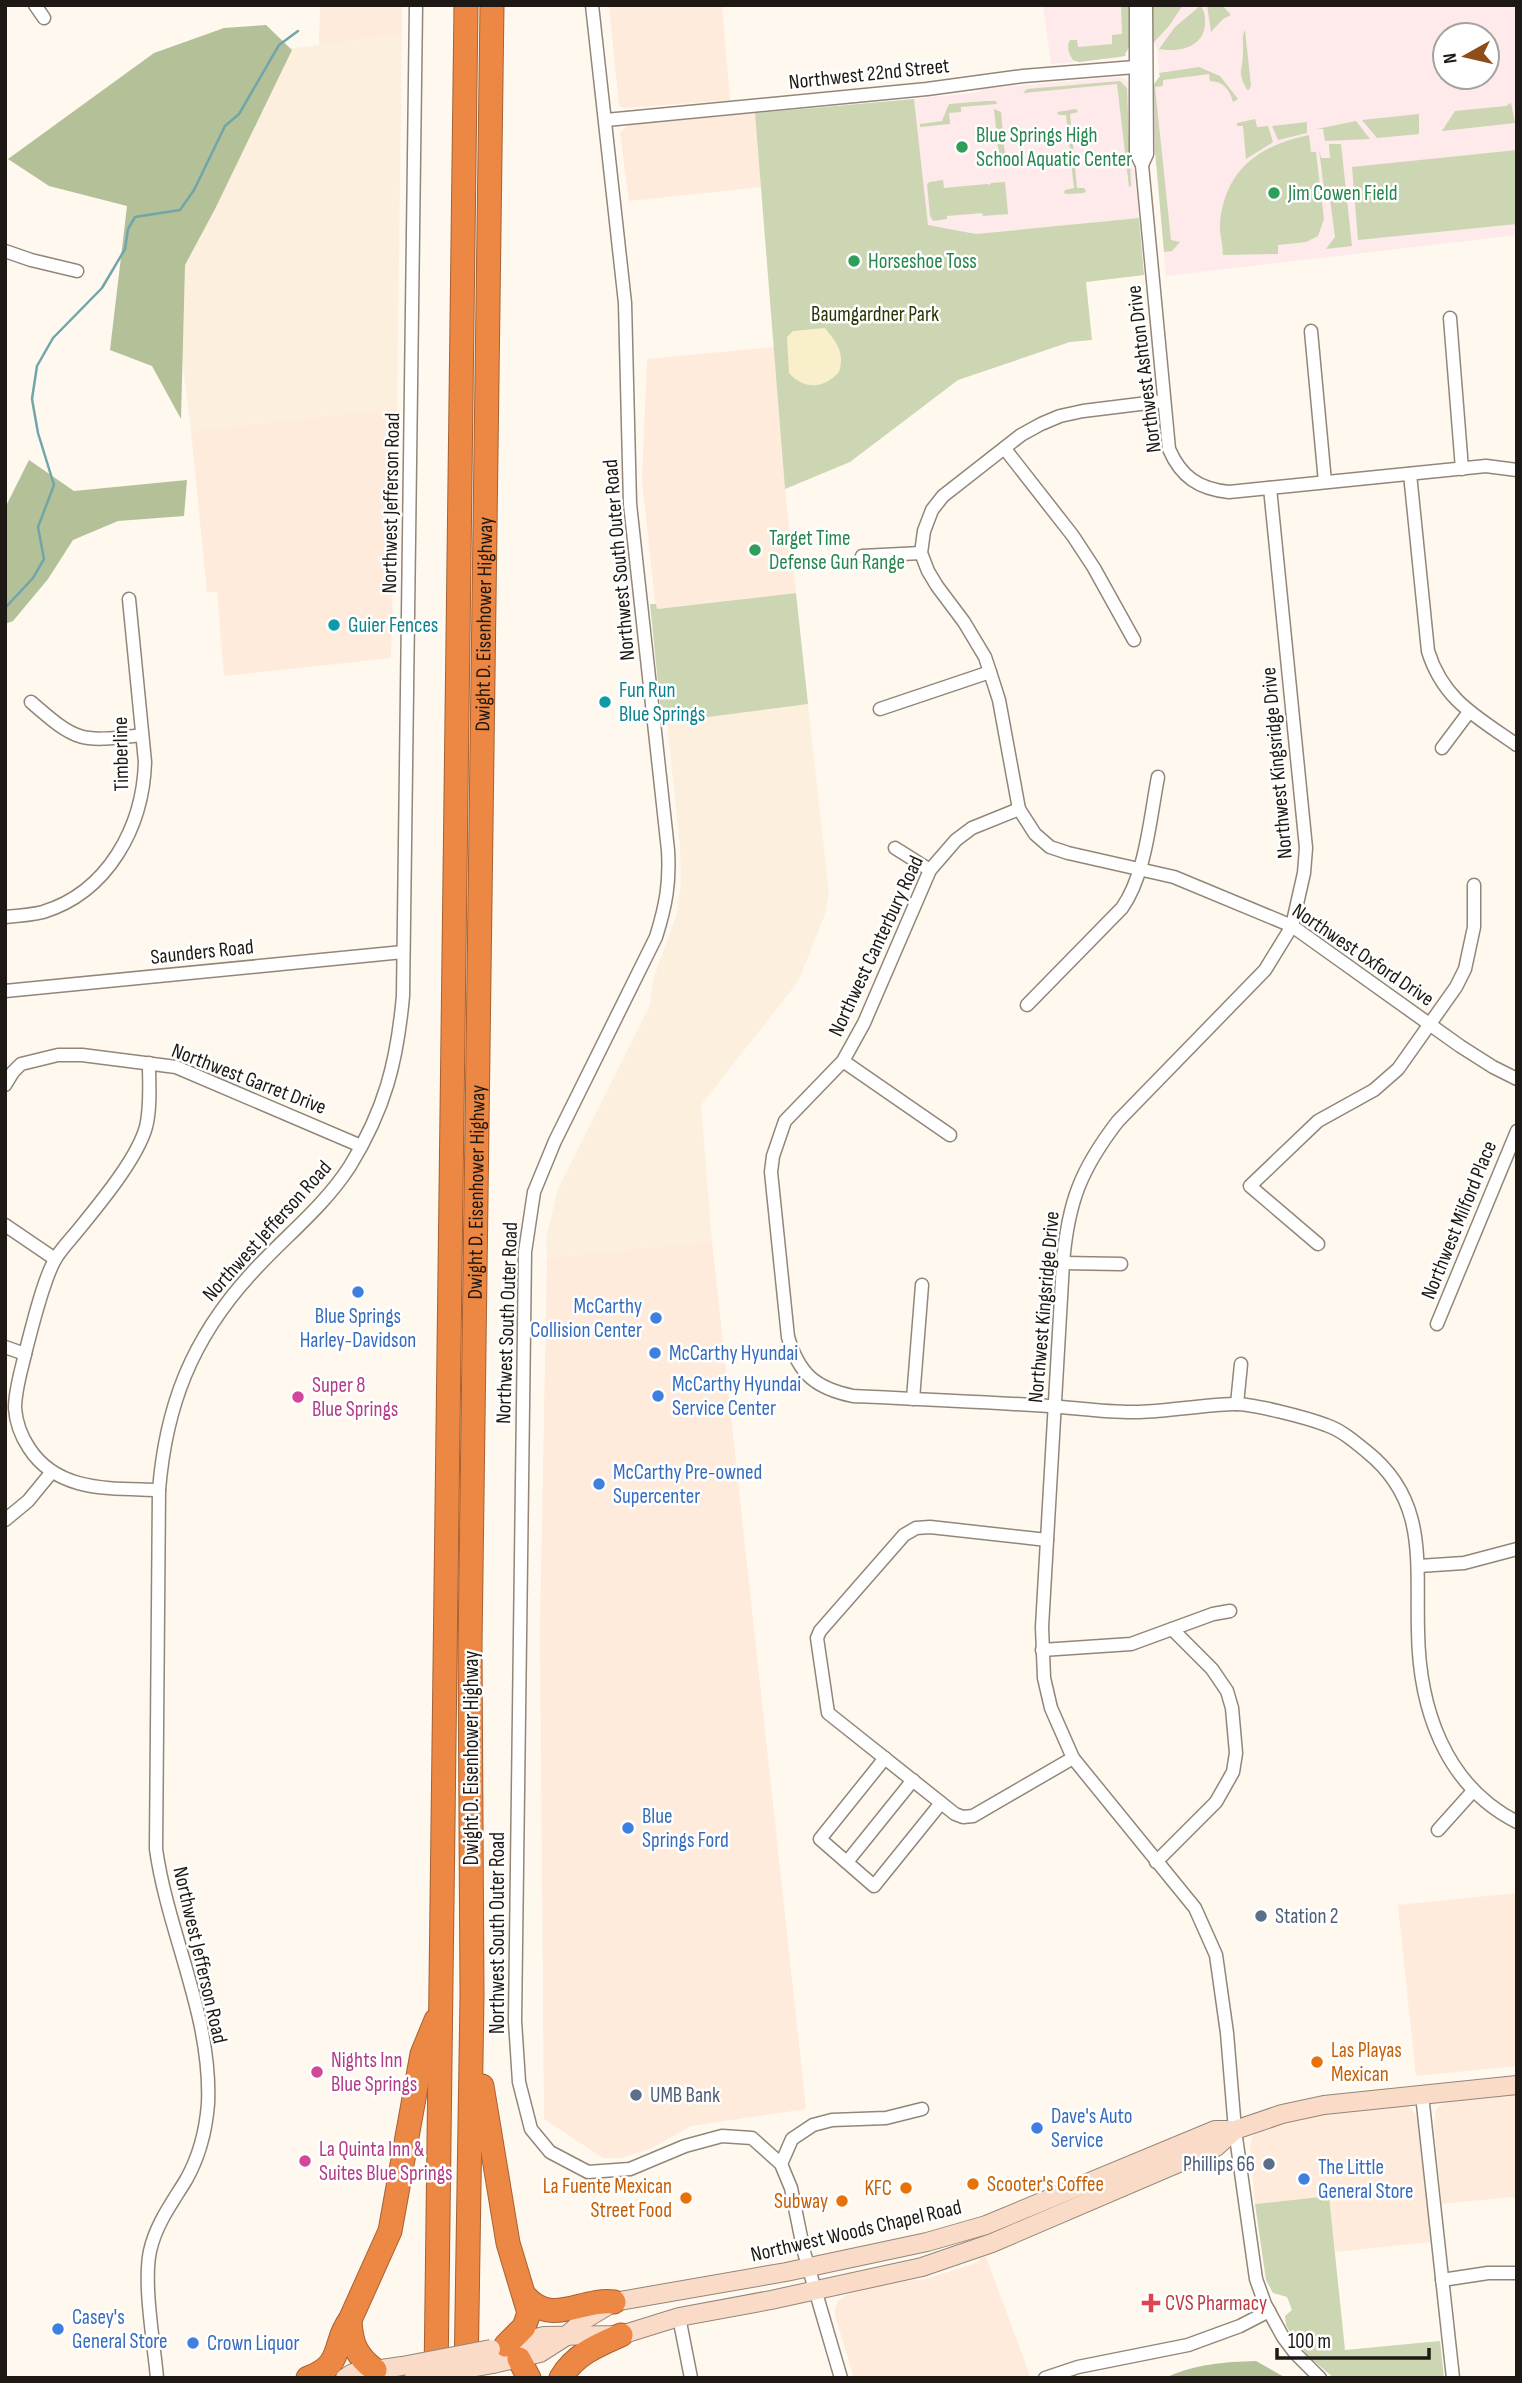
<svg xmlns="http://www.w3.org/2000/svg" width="1522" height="2383" font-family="'Sofia Sans Condensed',sans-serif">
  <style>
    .commercial { fill: #feebdb }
    .built { fill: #fdefde }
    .education { fill: #fee9eb; fill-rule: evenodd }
    .green { fill: #ccd6b3 }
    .forest { fill: #b4c097 }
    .sand { fill: #f9efca }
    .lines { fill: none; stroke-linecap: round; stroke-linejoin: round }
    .stream { stroke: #70a6aa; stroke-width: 2.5 }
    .street-casing { stroke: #928679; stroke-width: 15 }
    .secondary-casing { stroke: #928679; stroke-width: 20 }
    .highway-casing { stroke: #a56133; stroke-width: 25 }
    .street { stroke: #fff; stroke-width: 12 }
    .secondary { stroke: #fadbc7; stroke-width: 18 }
    .highway { stroke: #ed8844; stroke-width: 23 }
    .secondary-bridge-casing { stroke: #928679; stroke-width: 20; stroke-linecap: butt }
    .secondary-bridge { stroke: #fadbc7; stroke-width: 18 }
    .leisure-dot { fill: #2e9e5b; stroke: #fff; stroke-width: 2.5 }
    .culture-dot { fill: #0f9aa8; stroke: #fff; stroke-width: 2.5 }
    .shop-dot { fill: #3f7fe0; stroke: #fff; stroke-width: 2.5 }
    .hotel-dot { fill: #d1479c; stroke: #fff; stroke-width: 2.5 }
    .service-dot { fill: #5c6f8a; stroke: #fff; stroke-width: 2.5 }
    .food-dot { fill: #e8710a; stroke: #fff; stroke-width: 2.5 }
    .health-dot { fill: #e0444e; stroke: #fff; stroke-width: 2.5 }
    .labels { text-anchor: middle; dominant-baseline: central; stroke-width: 5; stroke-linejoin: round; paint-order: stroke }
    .street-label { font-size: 21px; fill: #1e1914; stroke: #fff }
    .leisure-label { font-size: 21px; fill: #27864d; stroke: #fff; text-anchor: start }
    .park-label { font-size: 21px; fill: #2a3403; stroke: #fff }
    .culture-label { font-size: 21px; fill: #0d838f; stroke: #fff; text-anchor: start }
    .shop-label { font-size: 21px; fill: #366cbe; stroke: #fff; text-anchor: start }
    .hotel-label { font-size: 21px; fill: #b23c85; stroke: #fff; text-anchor: start }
    .service-label { font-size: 21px; fill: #4e5e75; stroke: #fff; text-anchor: start }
    .food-label { font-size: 21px; fill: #c56008; stroke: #fff; text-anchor: end }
    .health-label { font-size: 21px; fill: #be3a42; stroke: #fff; text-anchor: start }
  </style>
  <rect width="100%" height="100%" fill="#fff8ee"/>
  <g class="commercial">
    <polygon points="320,5 402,5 402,35 319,45"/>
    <polygon points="609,5 722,5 730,100 624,108 619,106"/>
    <polygon points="755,113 761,187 629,201 620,133 625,128 630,125"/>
    <polygon points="774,347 785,489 796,593 656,609 642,481 647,359"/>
    <polygon points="397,408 391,658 224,676 217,592 207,592 191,431"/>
    <polygon points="712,1241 806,2109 691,2126 652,2148 621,2158 603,2158 544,2119 540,1631 547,1258"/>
    <polygon points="1517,1893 1517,2066 1416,2076 1398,1905"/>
    <polygon points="1517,2088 1517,2198 1511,2197 1442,2204 1434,2127 1436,2109 1447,2100"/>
    <polygon points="1405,2104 1412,2109 1417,2117 1431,2242 1335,2252 1329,2196 1255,2204 1250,2146 1252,2136 1260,2130 1322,2113"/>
    <polygon points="985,2254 1030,2376 1025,2378 854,2378 835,2316 835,2309 838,2301 848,2294 898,2282 926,2279 976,2263"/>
  </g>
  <g class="built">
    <polygon points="402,35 397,408 191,431 156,139 229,56"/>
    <polygon points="808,704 829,893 825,914 798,982 701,1105 712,1241 547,1258 546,1238 558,1189 650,1005 653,980 677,913 681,882 680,847 667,722"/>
  </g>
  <g class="education">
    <polygon points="1043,5 1130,5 1129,50 1121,58 1051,64"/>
    <path d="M1152,5H1517V235L1166,276L1154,132V87L1160,76L1157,49L1152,39ZM1445,35H1487V77H1445Z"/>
    <polygon points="1119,77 1126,79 1131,87 1133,160 1139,218 976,234 928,225 914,99 981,92 981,89"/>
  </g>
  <g class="green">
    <path d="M1121,5H1130L1129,47L1125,54L1126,56L1079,62L1073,60C1069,54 1066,46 1070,40H1077L1078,47L1112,44V35L1122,34Z"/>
    <polygon points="1152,5 1183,5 1169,26 1153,43"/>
    <polygon points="1207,5 1222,5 1231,15 1223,19 1211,32"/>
    <path d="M1200,6C1204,10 1205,14 1205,21C1206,47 1179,53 1159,49L1175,27Z"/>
    <path d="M1245,30L1251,86L1248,91C1236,71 1243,72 1243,52C1244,43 1241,37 1245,30Z"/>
    <path d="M1199,67L1220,76L1238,99L1233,102C1230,90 1223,81 1210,81L1209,74L1163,80V86L1155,87L1171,240L1180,242L1172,251L1164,252L1155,151L1154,84L1160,76L1159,73Z"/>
    <polygon points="1120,81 1127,88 1131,186 1129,187 1117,84 1023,93 1027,89"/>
    <polygon points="914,99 928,225 976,234 1139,218 1144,275 1086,282 1092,340 1070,342 958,380 850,462 785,489 755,113"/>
    <polygon points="986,101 996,101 997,104 961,107 961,112 949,113 950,124 920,127 920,124 942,121 949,104"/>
    <polygon points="1511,103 1515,123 1442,131 1455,111 1506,106"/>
    <polygon points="994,109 1001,112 1006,166 1000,166"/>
    <polygon points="1076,109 1078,112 1070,114 1077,188 1084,188 1086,191 1084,193 1067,194 1064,193 1065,190 1074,188 1066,115 1059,115 1057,112"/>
    <polygon points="1419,114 1419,134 1377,138 1362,120"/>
    <polygon points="1255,119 1257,127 1268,126 1273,142 1246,159 1243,126 1237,126 1237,123"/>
    <polygon points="1356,121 1370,139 1325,141 1323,129 1317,129"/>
    <polygon points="1307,122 1307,133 1278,140 1272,126"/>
    <path d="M1309,135L1311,152H1316L1324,219L1318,236L1306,242L1278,245V254L1223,255C1223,244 1219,234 1220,223C1225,169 1260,145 1309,135Z"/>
    <polygon points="1329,144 1341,144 1352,246 1326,249 1335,237 1329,192 1324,190 1319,149 1321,158 1330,158"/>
    <polygon points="1517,150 1517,224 1358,240 1352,167"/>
    <polygon points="943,180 944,188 987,184 990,185 991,183 1005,182 1008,214 983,216 982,213 947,216 947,219 933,221 930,216 927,184 930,182"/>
    <polygon points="796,593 808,704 662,723 650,604 656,604 657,609"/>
    <polygon points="1329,2196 1345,2350 1440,2341 1444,2378 1334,2378 1309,2357 1293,2338 1286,2325 1285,2316 1292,2310 1287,2297 1273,2293 1266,2280 1255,2204"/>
  </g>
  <g class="forest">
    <polygon points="266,25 292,50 215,209 185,265 181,419 152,366 110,350 127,206 49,186 8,159 154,53 224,28"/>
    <polygon points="29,460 74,491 187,480 184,516 118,521 73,540 48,579 13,621 5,624 5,508"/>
    <path d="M1256,2361L1286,2378H1165C1195,2364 1224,2362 1256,2361Z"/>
  </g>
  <path class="sand" d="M825,328C837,343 845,353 839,372C824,389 804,390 789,373L787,337L793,331Z"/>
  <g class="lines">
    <polyline class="stream" points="5,608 33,578 44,559 38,527 54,485 38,433 32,399 37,366 53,338 102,288 125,249 128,229 135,217 180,210 194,190 225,126 239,114 279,45 298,31"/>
    <g class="street-casing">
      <g id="street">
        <polyline points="35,5 44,18"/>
        <path d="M592,5L625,303L630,504L668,850C670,883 666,905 656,937L555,1141L534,1192L525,1252L515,2021L519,2082L531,2129L550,2152L588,2172L630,2169L685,2146L722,2136L752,2138L781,2164L791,2188L804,2252L841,2378"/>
        <path d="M1136,5V153L1142,165L1169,449C1181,477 1199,489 1229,492L1486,466L1517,470"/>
        <polyline points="606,120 927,89 1023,76 1135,67"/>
        <polyline points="1142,165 1147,154 1146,5"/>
        <polyline points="5,251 31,260 77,271"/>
        <polyline points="1450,318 1462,469"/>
        <polyline points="1311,331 1325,482"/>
        <polyline points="1164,401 1083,411 1060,416 1041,424 1021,435 943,496 932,510 924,531 921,553 928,571 937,586 964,622 985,657 990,672 999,700 1019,809 1035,834 1050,847 1068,853 1174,877 1292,926 1460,1046 1493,1067 1517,1079"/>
        <polyline points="1005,449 1073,536 1094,568 1134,640"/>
        <path d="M1410,474L1428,651C1443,700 1477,717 1517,745"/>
        <path d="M1270,488L1306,848L1304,873L1292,926L1265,970L1118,1121C1081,1169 1068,1202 1063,1263L1042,1627L1044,1678L1051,1708L1073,1758L1195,1908L1216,1955L1227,2033L1235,2130L1256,2279L1265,2304L1283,2337L1295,2353L1320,2378"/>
        <polyline points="862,556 921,553"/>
        <path d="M31,702C78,743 80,742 142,735"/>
        <polyline points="880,709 990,672"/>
        <polyline points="1442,748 1469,712"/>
        <path d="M1019,809L972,828L956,840L930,870L864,1023L843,1061L785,1121L773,1156L771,1172L788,1337C799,1374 815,1388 853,1396C918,1399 984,1402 1049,1406C1078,1408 1109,1413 1139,1412C1170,1411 1202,1405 1233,1404C1251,1403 1308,1418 1326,1425C1341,1430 1354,1441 1366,1451C1428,1500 1416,1561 1418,1631C1419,1707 1444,1785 1517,1822"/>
        <polyline points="895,848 930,870"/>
        <path d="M5,917C18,916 31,915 43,912C108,892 143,827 145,762L129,599"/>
        <polyline points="5,991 403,952"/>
        <path d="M1027,1005L1122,908C1146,874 1150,818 1158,777"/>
        <polyline points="843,1061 950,1135"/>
        <path d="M149,1063C149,1083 151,1107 146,1127C137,1159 100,1203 79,1229C71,1239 62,1248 56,1258C44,1277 32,1327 26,1350C22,1368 15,1389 15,1408C16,1422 21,1436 29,1448C58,1493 112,1488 159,1490"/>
        <polyline points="5,1085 13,1072 21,1064 58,1055 82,1055 176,1067 361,1146"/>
        <polyline points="5,1225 55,1259"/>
        <polyline points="1318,1244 1250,1186 1318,1121 1374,1090 1398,1069 1456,987 1465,969 1474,927 1474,885"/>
        <polyline points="1063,1263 1121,1264"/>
        <polyline points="1437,1324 1517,1131"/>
        <polyline points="5,1347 25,1354"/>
        <polyline points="913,1399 922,1285"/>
        <polyline points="1237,1404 1241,1364"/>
        <polyline points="5,1520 28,1501 51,1473"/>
        <polyline points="1047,1540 930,1527 916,1528 904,1535 820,1631 817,1638 828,1713 955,1814 963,1817 973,1816 1073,1758"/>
        <polyline points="1419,1566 1464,1563 1517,1549"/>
        <polyline points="1042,1650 1131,1644 1213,1614 1230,1611"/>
        <polyline points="885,1758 820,1839 874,1886 941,1803"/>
        <polyline points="1438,1830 1473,1791"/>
        <polyline points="847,1862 913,1780"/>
        <polyline points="1156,1862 1216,1802 1233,1772 1236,1753 1232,1708 1227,1691 1212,1669 1172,1629"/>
        <polyline points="1422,2095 1453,2378"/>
        <polyline points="781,2164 792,2139 813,2125 832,2120 886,2118 922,2109"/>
        <polyline points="1442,2280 1488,2273 1517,2273"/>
        <polyline points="679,2317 691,2378"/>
        <path d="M157,2378C154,2343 143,2284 150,2251C156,2224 172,2203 186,2180C199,2157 206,2129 208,2104C212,2016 168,1934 156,1849L159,1490C166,1405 192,1339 250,1275C283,1238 323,1208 350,1166C385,1109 397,1062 403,996L416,5"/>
        <polyline points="1045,2378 1078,2367 1188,2345 1240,2326 1269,2311"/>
      </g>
    </g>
    <g class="secondary-casing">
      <g id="secondary">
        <polyline points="504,2346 544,2336 621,2335 679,2317 771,2300 922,2267 992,2243 1216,2147 1235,2130"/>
        <polyline points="493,2364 540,2353 565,2337 584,2320 614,2302 786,2272 927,2242 986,2225 1215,2130 1235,2130 1282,2114 1324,2105 1517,2085"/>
        <polyline points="345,2378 353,2373 402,2366"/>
      </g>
    </g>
    <g class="highway-casing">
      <g id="highway">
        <polyline points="482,2086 508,2243 529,2313 524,2327 506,2345"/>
        <path d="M525,2296C552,2327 580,2298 614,2302"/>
        <path d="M350,2320C351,2343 356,2356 375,2370"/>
        <polyline points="519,2359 529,2378"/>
        <path d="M308,2378C345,2365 332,2343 350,2320L390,2231L422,2054L436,2020"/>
        <polyline points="436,2378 466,5"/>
        <path id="s1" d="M466,2378L472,1996L470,1647L492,5"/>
        <path d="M561,2378C574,2355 598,2345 621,2335"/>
      </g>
    </g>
    <use href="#street" class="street"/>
    <use href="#secondary" class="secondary"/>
    <use href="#highway" class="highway"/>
    <g class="secondary-bridge-casing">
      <g id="secondary-bridge">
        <polyline points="402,2366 491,2349"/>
        <polyline points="414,2378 493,2364"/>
      </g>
    </g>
    <use href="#secondary-bridge" class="secondary-bridge"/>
  </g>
  <g class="leisure-dot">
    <circle cx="962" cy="147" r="7"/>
    <circle cx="1274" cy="193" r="7"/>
    <circle cx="854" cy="261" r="7"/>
    <circle cx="755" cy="550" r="7"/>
  </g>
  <g class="culture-dot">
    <circle cx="334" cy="625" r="7"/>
    <circle cx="605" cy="702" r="7"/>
  </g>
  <g class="shop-dot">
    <circle cx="358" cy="1292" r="7"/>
    <circle cx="656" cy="1318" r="7"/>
    <circle cx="655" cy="1353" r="7"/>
    <circle cx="658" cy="1396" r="7"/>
    <circle cx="599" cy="1484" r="7"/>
    <circle cx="628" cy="1828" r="7"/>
    <circle cx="1037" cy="2128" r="7"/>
    <circle cx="1304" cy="2179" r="7"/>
    <circle cx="58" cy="2329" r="7"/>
    <circle cx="193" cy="2343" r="7"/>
  </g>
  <g class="hotel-dot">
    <circle cx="298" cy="1397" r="7"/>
    <circle cx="317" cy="2072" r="7"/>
    <circle cx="305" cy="2161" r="7"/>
  </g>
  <g class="service-dot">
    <circle cx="1261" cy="1916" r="7"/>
    <circle cx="636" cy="2095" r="7"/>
    <circle cx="1269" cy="2164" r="7"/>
  </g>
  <g class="food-dot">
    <circle cx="1317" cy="2062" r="7"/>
    <circle cx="973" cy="2184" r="7"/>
    <circle cx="906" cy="2188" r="7"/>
    <circle cx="686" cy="2198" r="7"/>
    <circle cx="842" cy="2201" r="7"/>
  </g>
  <path class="health-dot" d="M1147.5 2292.5h7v7h7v7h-7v7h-7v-7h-7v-7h7z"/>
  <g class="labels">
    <g class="street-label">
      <text transform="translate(869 74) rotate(-6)">Northwest 22nd Street</text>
      <text transform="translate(1144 369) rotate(-97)">Northwest Ashton Drive</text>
      <text transform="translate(391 503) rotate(-89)">Northwest Jefferson Road</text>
      <text transform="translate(619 560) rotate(-95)">Northwest South Outer Road</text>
      <text stroke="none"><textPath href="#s1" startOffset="1754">Dwight D. Eisenhower Highway</textPath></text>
      <text transform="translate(121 754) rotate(-91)">Timberline</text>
      <text transform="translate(1277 763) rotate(-95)">Northwest Kingsridge Drive</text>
      <text transform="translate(876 946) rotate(-65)">Northwest Canterbury Road</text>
      <text transform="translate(202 952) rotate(-6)">Saunders Road</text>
      <text transform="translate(1363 955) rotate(34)">Northwest Oxford Drive</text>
      <text transform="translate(249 1079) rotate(21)">Northwest Garret Drive</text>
      <text stroke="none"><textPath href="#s1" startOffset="1186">Dwight D. Eisenhower Highway</textPath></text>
      <text transform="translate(1459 1220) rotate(-68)">Northwest Milford Place</text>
      <text transform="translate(267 1231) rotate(-48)">Northwest Jefferson Road</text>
      <text transform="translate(1044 1307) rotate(-85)">Northwest Kingsridge Drive</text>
      <text transform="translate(507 1323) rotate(-88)">Northwest South Outer Road</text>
      <text transform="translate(471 1758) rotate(-90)">Dwight D. Eisenhower Highway</text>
      <text transform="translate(497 1933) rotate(-90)">Northwest South Outer Road</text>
      <text transform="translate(200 1955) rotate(77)">Northwest Jefferson Road</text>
      <text transform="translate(856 2231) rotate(-13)">Northwest Woods Chapel Road</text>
    </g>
    <g class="leisure-label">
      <text x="976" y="135">Blue Springs High<tspan x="976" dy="24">School Aquatic Center</tspan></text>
      <text x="1288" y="193">Jim Cowen Field</text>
      <text x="868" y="261">Horseshoe Toss</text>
      <text x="769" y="538">Target Time<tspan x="769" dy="24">Defense Gun Range</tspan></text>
    </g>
    <g class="park-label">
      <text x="875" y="314">Baumgardner Park</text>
    </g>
    <g class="culture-label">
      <text x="348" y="625">Guier Fences</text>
      <text x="619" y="690">Fun Run<tspan x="619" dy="24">Blue Springs</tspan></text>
    </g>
    <g class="shop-label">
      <text x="642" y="1306" text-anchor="end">McCarthy<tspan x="642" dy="24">Collision Center</tspan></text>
      <text x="358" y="1316" text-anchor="middle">Blue Springs<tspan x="358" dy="24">Harley-Davidson</tspan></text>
      <text x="669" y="1353">McCarthy Hyundai</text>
      <text x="672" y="1384">McCarthy Hyundai<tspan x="672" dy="24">Service Center</tspan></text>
      <text x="613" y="1472">McCarthy Pre-owned<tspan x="613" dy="24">Supercenter</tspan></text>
      <text x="642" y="1816">Blue<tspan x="642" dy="24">Springs Ford</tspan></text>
      <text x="1051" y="2116">Dave's Auto<tspan x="1051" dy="24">Service</tspan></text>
      <text x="1318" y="2167">The Little<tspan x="1318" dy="24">General Store</tspan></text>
      <text x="72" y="2317">Casey's<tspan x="72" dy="24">General Store</tspan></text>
      <text x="207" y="2343">Crown Liquor</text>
    </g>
    <g class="hotel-label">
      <text x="312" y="1385">Super 8<tspan x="312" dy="24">Blue Springs</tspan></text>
      <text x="331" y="2060">Nights Inn<tspan x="331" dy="24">Blue Springs</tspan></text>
      <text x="319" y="2149">La Quinta Inn &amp;<tspan x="319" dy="24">Suites Blue Springs</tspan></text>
    </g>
    <g class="service-label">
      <text x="1275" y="1916">Station 2</text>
      <text x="650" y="2095">UMB Bank</text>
      <text x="1255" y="2164" text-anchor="end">Phillips 66</text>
    </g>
    <g class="food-label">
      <text x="1331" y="2050" text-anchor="start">Las Playas<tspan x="1331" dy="24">Mexican</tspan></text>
      <text x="987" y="2184" text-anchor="start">Scooter's Coffee</text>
      <text x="672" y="2186">La Fuente Mexican<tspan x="672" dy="24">Street Food</tspan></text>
      <text x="892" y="2188">KFC</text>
      <text x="828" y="2201">Subway</text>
    </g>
    <g class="health-label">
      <text x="1165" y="2303">CVS Pharmacy</text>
    </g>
  </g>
  <rect width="1522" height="2383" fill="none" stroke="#1e1914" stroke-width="14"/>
  <g transform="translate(1466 56) rotate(262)"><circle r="33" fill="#ffffff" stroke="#a5a3a1" stroke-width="2"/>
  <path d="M0-5L12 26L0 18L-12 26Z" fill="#904d1c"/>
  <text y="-10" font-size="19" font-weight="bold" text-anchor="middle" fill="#1e1914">N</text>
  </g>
  <path d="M1277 2348v10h152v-10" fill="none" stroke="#1e1914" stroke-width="3.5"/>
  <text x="1288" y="2348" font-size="21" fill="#1e1914" stroke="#ffffff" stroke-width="5" paint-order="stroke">100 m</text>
</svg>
